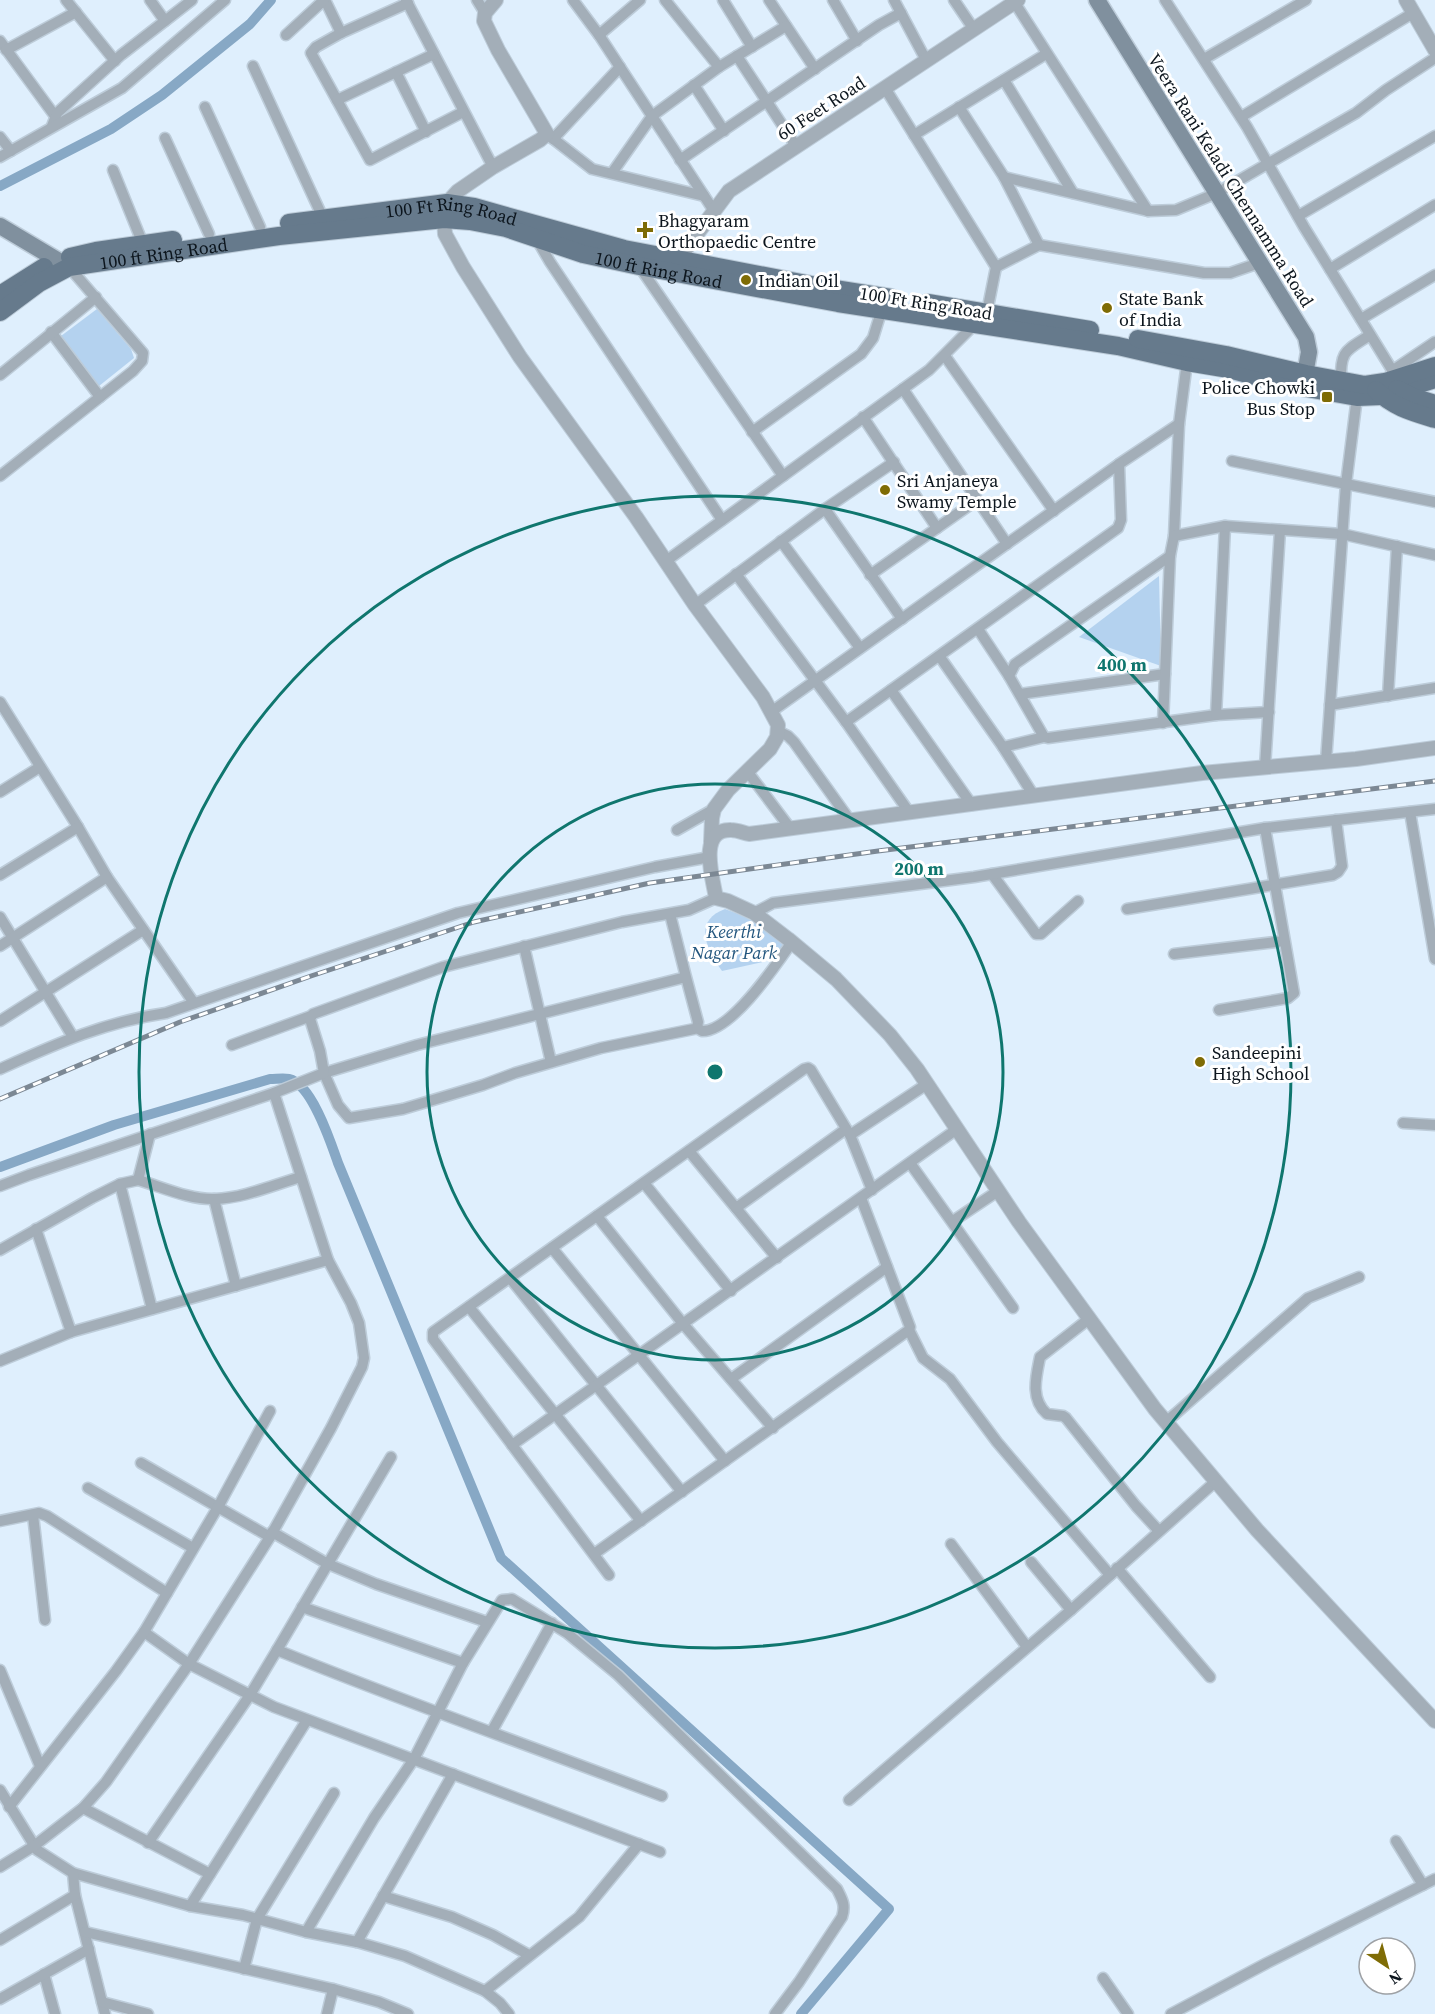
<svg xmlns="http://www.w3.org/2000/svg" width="1435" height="2014" font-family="'Source Serif 4',serif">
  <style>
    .green { fill: #b4d2ef }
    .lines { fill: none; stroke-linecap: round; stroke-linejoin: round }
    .canal { stroke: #87a8c5; stroke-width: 10 }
    .minor-casing { stroke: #bdccd9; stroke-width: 13 }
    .tertiary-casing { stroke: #bdccd9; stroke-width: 16 }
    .secondary-casing { stroke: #bdccd9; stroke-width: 19 }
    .primary-casing { stroke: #bdccd9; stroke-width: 20 }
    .minor { stroke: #a3aeb8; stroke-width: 10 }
    .tertiary { stroke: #a3aeb8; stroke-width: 14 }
    .secondary { stroke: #80909e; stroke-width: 16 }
    .primary { stroke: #667a8c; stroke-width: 18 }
    .rail-casing { stroke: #7c8894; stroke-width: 5 }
    .rail { stroke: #fff; stroke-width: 3; stroke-dasharray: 9; stroke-linecap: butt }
    .ring { fill: none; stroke: #0f766e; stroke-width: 3 }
    .poi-dot { fill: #7f6c05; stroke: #fff; stroke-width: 2 }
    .labels { text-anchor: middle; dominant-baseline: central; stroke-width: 6; stroke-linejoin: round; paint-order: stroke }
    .street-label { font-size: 18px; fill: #0c151d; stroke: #fff }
    .poi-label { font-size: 18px; fill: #0c151d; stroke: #fff; text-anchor: start }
    .park-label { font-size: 18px; font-style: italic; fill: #23567e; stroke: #fff }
    .centre { fill: #0f766e; stroke: #fff; stroke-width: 3 }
    .ring-label { font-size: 18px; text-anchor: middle; font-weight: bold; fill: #0f766e; stroke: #fff; stroke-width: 6; stroke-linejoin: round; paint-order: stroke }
  </style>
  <rect width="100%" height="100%" fill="#dfeffd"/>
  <g class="green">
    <polygon points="97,309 131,349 134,358 99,386 61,336"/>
    <polygon points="1159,576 1161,666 1079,637"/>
    <path d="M725,909C748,917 770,929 786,948L763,962L722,971C707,950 692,921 725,909Z"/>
  </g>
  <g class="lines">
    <g class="canal">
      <polyline points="0,186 111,129 162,95 250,24 271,0"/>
      <path d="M0,1167L114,1125L270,1079C276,1079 284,1078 289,1079C312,1084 331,1143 338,1163L501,1558L889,1909L801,2014"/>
    </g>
    <g class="minor-casing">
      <g id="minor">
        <polyline points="66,0 115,61"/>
        <polyline points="150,0 165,21"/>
        <polyline points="325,0 341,33 408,3"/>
        <polyline points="406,0 493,167"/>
        <polyline points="477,0 485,13"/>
        <polyline points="573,0 599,35 714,211"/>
        <polyline points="665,0 719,67"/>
        <polyline points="723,0 752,47"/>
        <polyline points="769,0 815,69"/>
        <polyline points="833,0 857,41"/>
        <polyline points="894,0 926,60"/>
        <polyline points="954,0 973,28"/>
        <polyline points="1013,0 1148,211"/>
        <polyline points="1165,0 1247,127 1304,227 1397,378"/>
        <polyline points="341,33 316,47 311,53 370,160 463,112"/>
        <polyline points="286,35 324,0"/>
        <polyline points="599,35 640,0"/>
        <polyline points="0,41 55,116"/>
        <polyline points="6,50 76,12"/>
        <polyline points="737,56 796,146"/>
        <polyline points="1204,59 1306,0"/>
        <polyline points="253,66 323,218"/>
        <polyline points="396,72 426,132"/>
        <polyline points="1004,80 1073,193"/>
        <polyline points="694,85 724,131"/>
        <polyline points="337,100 434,54"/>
        <polyline points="205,107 260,227"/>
        <polyline points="959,107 1004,177 1039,245"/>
        <polyline points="1241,117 1413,13"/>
        <polyline points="52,126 57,113 121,55 192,0"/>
        <polyline points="547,134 592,169 704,196"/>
        <polyline points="914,135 1046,54"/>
        <polyline points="0,137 11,151"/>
        <polyline points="165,138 209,234"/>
        <polyline points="553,139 620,67"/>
        <polyline points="0,157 122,88 225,0"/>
        <polyline points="680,160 879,25 901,13"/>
        <polyline points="113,170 143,244"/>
        <polyline points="612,173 652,116 719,67 786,26"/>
        <polyline points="1004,177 1148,211 1176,210 1217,193 1356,113 1386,90 1435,58"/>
        <polyline points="1298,216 1435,136"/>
        <polyline points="536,238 550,262 722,520"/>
        <polyline points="639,266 783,476"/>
        <polyline points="996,267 1039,245 1204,273 1230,273 1259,263"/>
        <polyline points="1330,269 1435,205"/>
        <polyline points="1361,319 1435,275"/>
        <polyline points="51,332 100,397"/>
        <polyline points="945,356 1054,511"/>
        <polyline points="1187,362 1179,424 1174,536 1170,556 1015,664 1009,676 1044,737 1048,738 1216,715 1225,526 1342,534 1435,555"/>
        <polyline points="1392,371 1435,342"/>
        <polyline points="0,375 96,297"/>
        <path d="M1341,381C1340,350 1346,351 1370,335"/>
        <polyline points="903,389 1007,544"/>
        <polyline points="863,417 937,528"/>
        <polyline points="752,432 861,354 873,338 882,309"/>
        <polyline points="1232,461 1346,484 1357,397"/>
        <polyline points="0,476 133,371 142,361 143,353 69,267"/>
        <polyline points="825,509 902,619"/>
        <polyline points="1174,536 1225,526"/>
        <polyline points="781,541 860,648"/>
        <polyline points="666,561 929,370 987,312 996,267 885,88"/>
        <polyline points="736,574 846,722 909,812"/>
        <polyline points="870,575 977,500"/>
        <polyline points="695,605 825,509 894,462"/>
        <polyline points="978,629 1009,676"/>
        <polyline points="940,657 1003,747 1034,796"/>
        <polyline points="891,690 972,805"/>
        <polyline points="1020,694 1165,674"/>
        <polyline points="1388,696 1397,546"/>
        <polyline points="0,702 78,827 107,877 194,1003"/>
        <polyline points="1330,705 1435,688"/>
        <polyline points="771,712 1119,464 1179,424"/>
        <polyline points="1216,715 1269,712"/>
        <polyline points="846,722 1118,528 1121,520 1119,464"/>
        <polyline points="1163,723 1170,556"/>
        <polyline points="778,731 788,736 794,742 849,819"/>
        <polyline points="1003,747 1044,737"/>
        <polyline points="1326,761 1346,484 1435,502"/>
        <polyline points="1265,767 1280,530"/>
        <polyline points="747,771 790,828"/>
        <polyline points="0,792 40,767"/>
        <polyline points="1410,812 1435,959"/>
        <polyline points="677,830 714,809"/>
        <polyline points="992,874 1036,934 1041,934 1078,901"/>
        <polyline points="0,875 78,827"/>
        <polyline points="1127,909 1333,875 1338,872 1342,866 1336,820"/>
        <polyline points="754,913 773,903 974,877 1265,828 1435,809"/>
        <polyline points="670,914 686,977 417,1045 324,1073 338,1105 349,1118 403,1109 483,1085 515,1073 601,1048 694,1029 697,1028 698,1022 686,977"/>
        <polyline points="0,917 73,1037"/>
        <polyline points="0,946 107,877"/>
        <polyline points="524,946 551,1062"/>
        <polyline points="1174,954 1284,941"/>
        <polyline points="1219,1010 1288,998 1294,993 1265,828"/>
        <polyline points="0,1021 143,930"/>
        <path d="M697,1028L702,1031C731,1032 776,965 792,942"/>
        <polyline points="232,1045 311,1016"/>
        <path d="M0,1069C56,1044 104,1022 166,1013L458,913L655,867L710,857"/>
        <polyline points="1403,1123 1435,1125"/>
        <polyline points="850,1135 927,1084"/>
        <polyline points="689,1151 777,1258"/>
        <polyline points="910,1163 1013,1308"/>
        <polyline points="138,1180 150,1134"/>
        <polyline points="644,1183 731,1291"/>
        <polyline points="120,1184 152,1309"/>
        <polyline points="0,1186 29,1175 274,1093 324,1073 320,1051 310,1019 313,1014 443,967 622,922 689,910 716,898"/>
        <polyline points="214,1199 236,1286"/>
        <polyline points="736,1208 846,1129"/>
        <polyline points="597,1216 684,1325 773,1428"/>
        <polyline points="953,1221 998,1191"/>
        <polyline points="36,1229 71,1332"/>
        <polyline points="552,1248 725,1461"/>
        <path d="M0,1250L92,1198L120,1184L138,1180C162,1187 190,1200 215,1199C244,1198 273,1185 301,1177"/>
        <polyline points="510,1278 682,1492"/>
        <polyline points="469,1307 641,1521"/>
        <path d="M1090,1318L1040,1357C1036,1377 1030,1399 1047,1414L1063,1416L1066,1418L1136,1506L1159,1531"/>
        <polyline points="909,1330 923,1358 950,1379 997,1442 1110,1575"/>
        <polyline points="0,1361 71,1332 328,1260"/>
        <polyline points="731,1379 887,1267"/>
        <polyline points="1166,1422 1308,1298 1359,1277"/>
        <polyline points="512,1445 957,1129"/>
        <polyline points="141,1463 270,1537"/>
        <polyline points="88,1488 193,1548"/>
        <polyline points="33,1515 45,1620"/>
        <polyline points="0,1521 39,1513 47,1516 167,1593"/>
        <polyline points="272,1532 328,1564 376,1584 487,1622"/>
        <polyline points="951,1544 1027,1647"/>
        <polyline points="594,1554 909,1330 910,1327 861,1198"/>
        <polyline points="1031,1562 1071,1610"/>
        <polyline points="1117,1568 1210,1677"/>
        <polyline points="609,1575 433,1339 433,1332 804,1069 808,1068 811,1070 850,1135 872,1190"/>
        <polyline points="302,1607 463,1663"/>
        <polyline points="144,1632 189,1664 274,1707 660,1852"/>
        <polyline points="277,1650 391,1457"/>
        <polyline points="0,1670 40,1766"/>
        <polyline points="492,1731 552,1623"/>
        <polyline points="0,1790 37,1850 73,1873 190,1906 243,1915 306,1932 357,1942 405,1956 485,1991 500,2003 509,2014"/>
        <polyline points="849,1800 1071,1610 1215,1482"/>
        <polyline points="9,1807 116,1671 144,1632 218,1507 270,1411"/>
        <polyline points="83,1808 210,1874"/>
        <polyline points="1396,1841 1423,1885"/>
        <path d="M148,1843L250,1695L277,1650C404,1702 534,1747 662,1796"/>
        <polyline points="0,1867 34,1846 83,1808 106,1782 189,1664 270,1537 331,1428 362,1367 364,1358 359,1323 351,1303 328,1260 274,1093"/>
        <polyline points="73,1873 75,1895 105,2014"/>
        <polyline points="383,1896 452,1917 493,1935 529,1955"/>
        <polyline points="190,1906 307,1720"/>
        <polyline points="85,1932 333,1989 379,2002 408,2014"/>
        <path d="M306,1932L374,1818L414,1759L463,1663L502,1600L512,1599L567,1633L618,1675L837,1889C842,1899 846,1905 842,1917L799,1982L775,2014"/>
        <polyline points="0,1940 75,1895"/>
        <polyline points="357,1942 453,1774"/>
        <polyline points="244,1969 257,1919 334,1793"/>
        <polyline points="44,1974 55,2014"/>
        <polyline points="1103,1978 1128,2014"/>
        <polyline points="485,1991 579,1917 639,1844"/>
        <polyline points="0,1999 89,1949"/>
        <polyline points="102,2002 148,2014"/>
        <polyline points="327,2014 333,1989"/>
        <polyline points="1171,2014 1267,1963 1435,1879"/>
      </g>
    </g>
    <g class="tertiary-casing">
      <g id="tertiary">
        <polyline points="496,0 485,13 484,21 498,50 547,134 540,140 493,167 458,191 447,203 444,219 445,234 463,267 520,357 636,517 695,605 763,697 778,725 777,737 770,749 728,790 714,809 712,818 711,842"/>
        <polyline points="1406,0 1435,50"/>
        <polyline points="674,265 729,191 1018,0"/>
        <path d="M1435,748L1356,759L1202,773L749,834C744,833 737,830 731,830C697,829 713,879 716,898L728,901L754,913L788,939L836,979L890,1035L917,1069L1019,1222L1155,1409L1257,1530L1435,1721"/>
      </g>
    </g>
    <g class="secondary-casing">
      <g id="secondary">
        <polyline points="1097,0 1306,337 1309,352 1303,386"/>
        <polyline points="0,226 69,267"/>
      </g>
    </g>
    <g class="primary-casing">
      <g id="primary">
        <path id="s1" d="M289,223L447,203L474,207L624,249L822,287L891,298"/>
        <polyline points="70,257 96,251 173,240"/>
        <polyline points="0,295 44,267"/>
        <polyline points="928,303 1090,330"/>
        <path id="s2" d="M0,312L39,283L69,267L279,236L444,219L470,221L506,228L583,254L639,266L838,303L1118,346L1187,362L1229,369L1284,384L1357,397L1381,396L1435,379"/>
        <polyline points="1138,339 1226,355 1306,374 1365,385 1385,382 1435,366"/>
        <polyline points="1397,389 1413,397 1435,404"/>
        <path d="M1376,390C1393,407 1412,412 1435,419"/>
      </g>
    </g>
    <use href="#minor" class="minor"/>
    <use href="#tertiary" class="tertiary"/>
    <use href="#secondary" class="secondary"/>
    <use href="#primary" class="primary"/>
    <g class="rail-casing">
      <polyline id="rail" points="0,1099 180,1022 311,976 474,922 650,883 878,851 1435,781"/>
    </g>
    <use href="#rail" class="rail"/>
  </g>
  <g class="ring">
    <circle cx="715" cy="1072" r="288"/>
    <circle cx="715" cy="1072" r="576"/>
  </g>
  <g class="poi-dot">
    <path d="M642 221h6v6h6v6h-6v6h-6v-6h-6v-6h6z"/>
    <circle cx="746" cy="280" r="6"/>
    <circle cx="1107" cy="308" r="6"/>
    <rect x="1321" y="391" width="12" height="12" rx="3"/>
    <circle cx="885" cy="490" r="6"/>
    <circle cx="1200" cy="1062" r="6"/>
  </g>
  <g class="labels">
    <g class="street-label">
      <text transform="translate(821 108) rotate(-33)">60 Feet Road</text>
      <text transform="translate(1231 180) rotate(58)">Veera Rani Keladi Chennamma Road</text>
      <text stroke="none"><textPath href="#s1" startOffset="164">100 Ft Ring Road</textPath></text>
      <text stroke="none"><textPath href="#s2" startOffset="178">100 ft Ring Road</textPath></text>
      <text stroke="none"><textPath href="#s2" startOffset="682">100 ft Ring Road</textPath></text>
      <text transform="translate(926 303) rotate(9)">100 Ft Ring Road</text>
    </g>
    <g class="poi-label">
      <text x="658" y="220">Bhagyaram<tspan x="658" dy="21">Orthopaedic Centre</tspan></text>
      <text x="758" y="280">Indian Oil</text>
      <text x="1119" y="298">State Bank<tspan x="1119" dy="21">of India</tspan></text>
      <text x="1315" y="387" text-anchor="end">Police Chowki<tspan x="1315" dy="21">Bus Stop</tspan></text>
      <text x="897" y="480">Sri Anjaneya<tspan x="897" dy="21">Swamy Temple</tspan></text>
      <text x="1212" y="1052">Sandeepini<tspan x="1212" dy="21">High School</tspan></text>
    </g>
    <g class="park-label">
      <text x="734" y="931">Keerthi<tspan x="734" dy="21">Nagar Park</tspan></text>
    </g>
  </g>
  <circle cx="715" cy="1072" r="9" class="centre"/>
  <g class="ring-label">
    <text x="1122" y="671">400 m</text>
    <text x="919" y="875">200 m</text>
  </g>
  <g transform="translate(1387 1966) rotate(144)"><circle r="28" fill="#ffffff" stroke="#9ea1a5" stroke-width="1.5"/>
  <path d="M0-4.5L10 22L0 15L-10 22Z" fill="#7f6c05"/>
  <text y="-9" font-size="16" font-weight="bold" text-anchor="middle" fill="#0c151d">N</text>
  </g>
</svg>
